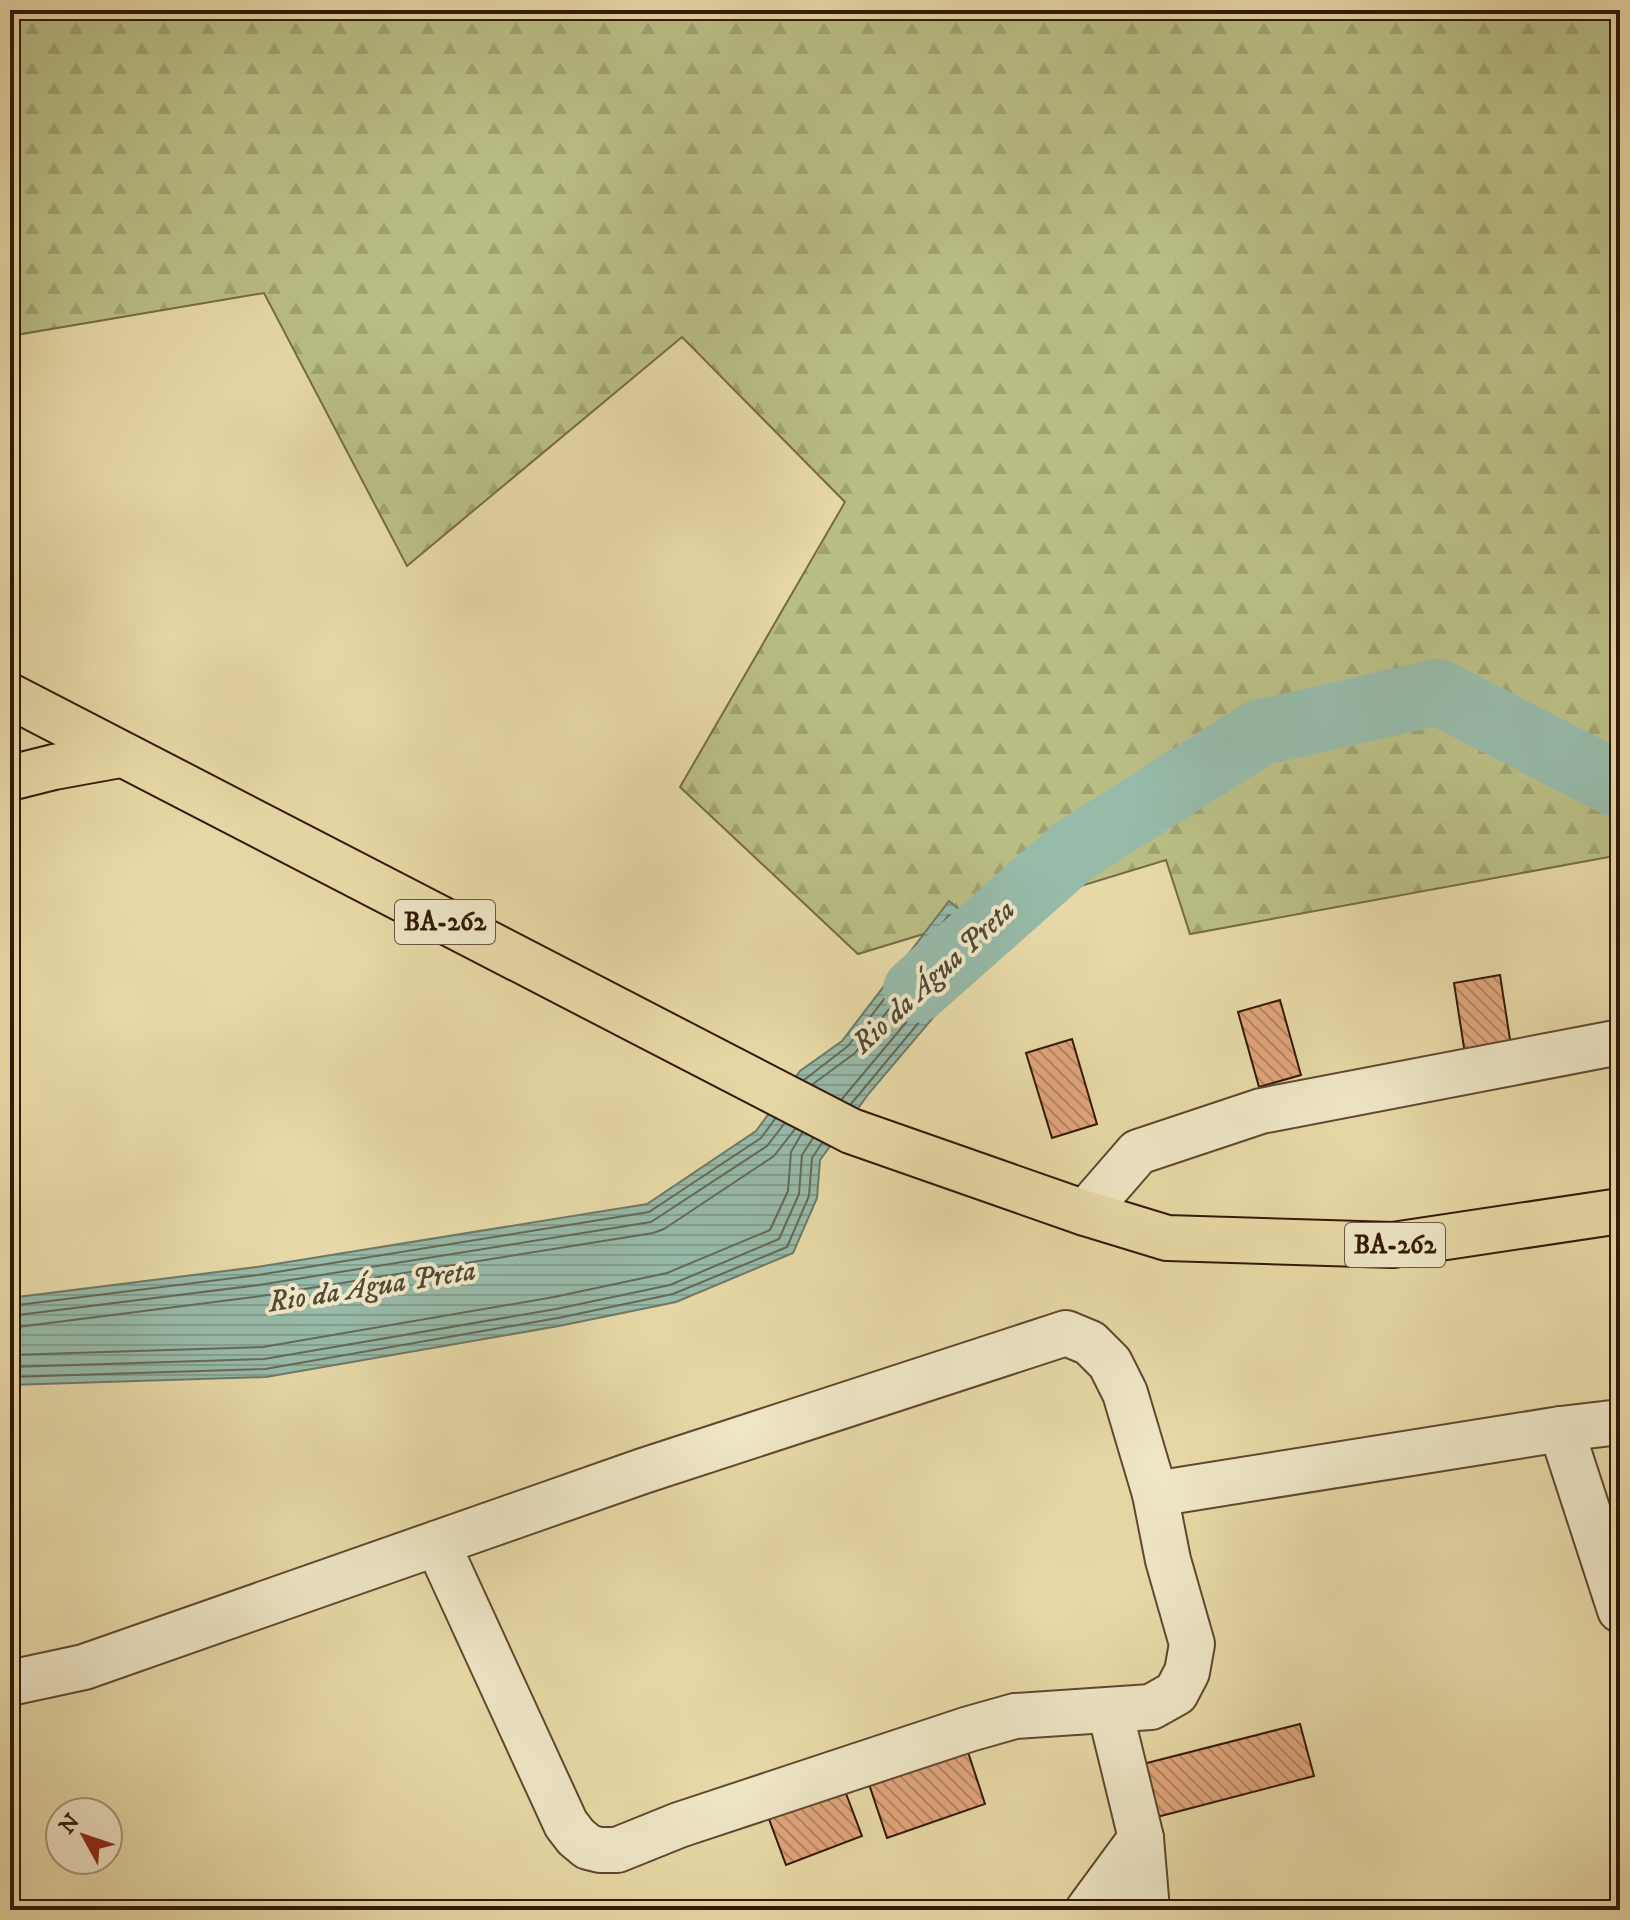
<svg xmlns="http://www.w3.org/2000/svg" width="1630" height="1920" font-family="'IM FELL DW Pica',serif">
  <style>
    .forest { fill: url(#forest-firs); stroke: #766b46; stroke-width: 2 }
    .water { fill: url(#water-rules); stroke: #6f7968; stroke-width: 2 }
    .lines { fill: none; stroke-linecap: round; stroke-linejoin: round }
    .shore { stroke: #646958; stroke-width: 2 }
    .river { stroke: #97baa9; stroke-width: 66 }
    .building { fill: url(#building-back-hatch); stroke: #321807; stroke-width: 2 }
    .minor-casing { stroke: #5f482f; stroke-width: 48 }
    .major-casing { stroke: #321807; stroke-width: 48 }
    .minor { stroke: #efe6c6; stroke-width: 44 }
    .major { stroke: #e7d9a7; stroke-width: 44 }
    .labels { text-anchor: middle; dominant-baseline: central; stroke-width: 8; stroke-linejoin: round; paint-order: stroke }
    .shield { fill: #efe6c6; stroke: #6b5640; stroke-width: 2 }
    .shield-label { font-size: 26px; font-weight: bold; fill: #321807 }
    .water-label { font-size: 30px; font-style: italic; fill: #504938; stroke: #efe6c6 }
  </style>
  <defs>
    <pattern id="forest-firs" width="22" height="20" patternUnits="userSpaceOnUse" patternTransform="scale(2)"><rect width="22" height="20" fill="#b9be85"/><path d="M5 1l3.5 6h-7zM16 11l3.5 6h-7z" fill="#a0a371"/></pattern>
    <pattern id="water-rules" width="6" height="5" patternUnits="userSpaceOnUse" patternTransform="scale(2)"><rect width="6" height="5" fill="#97baa9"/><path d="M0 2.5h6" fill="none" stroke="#839f90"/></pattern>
    <pattern id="building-back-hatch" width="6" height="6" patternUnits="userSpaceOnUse" patternTransform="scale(2)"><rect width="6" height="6" fill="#e1a67d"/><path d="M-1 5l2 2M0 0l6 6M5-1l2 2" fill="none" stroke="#b78664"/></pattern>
  </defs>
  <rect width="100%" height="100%" fill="#e7d9a7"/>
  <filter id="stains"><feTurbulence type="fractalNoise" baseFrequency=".0025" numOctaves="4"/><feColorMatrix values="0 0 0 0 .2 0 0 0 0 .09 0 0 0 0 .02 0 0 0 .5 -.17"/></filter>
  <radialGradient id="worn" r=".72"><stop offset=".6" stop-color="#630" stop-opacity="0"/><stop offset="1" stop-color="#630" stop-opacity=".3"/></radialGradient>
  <polygon class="forest" points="10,10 1620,10 1620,855 1190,934 1166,860 858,954 680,787 845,502 682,337 407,566 264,293 10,336"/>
  <polygon class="water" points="949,901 998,941 870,1092 820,1160 817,1198 793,1253 676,1302 559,1326 266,1377 10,1385 10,1298 257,1267 647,1204 756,1131 800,1071 842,1041"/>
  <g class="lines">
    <g class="shore">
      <polyline points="804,1080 848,1046 948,916 953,915 984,940 984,944 851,1104"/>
      <polyline points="813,1084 855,1053 950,930 955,929 970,941 970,946 842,1099"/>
      <polyline points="10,1306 258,1275 649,1212 761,1138 775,1119"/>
      <polyline points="10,1316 259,1285 651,1222 767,1146 784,1124"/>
      <polyline points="10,1328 261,1296 653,1233 664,1229 774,1156 795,1129"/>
      <polyline points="10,1355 263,1347 554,1297 667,1273 770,1230 788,1191 791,1152 802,1133"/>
      <polyline points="10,1367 264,1359 556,1309 670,1285 779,1239 799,1194 802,1155 813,1138"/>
      <polyline points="10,1377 265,1369 558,1318 673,1294 787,1247 809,1196 812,1158 822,1143"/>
    </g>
    <polyline class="river" points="916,990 1073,851 1259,733 1438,692 1620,786"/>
  </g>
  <g class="building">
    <polygon points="1500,975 1511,1046 1465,1054 1454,983"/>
    <polygon points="1280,1000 1301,1075 1259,1087 1238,1012"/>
    <polygon points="1072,1039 1097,1124 1052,1138 1026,1053"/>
    <polygon points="1300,1724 1314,1776 1157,1817 1143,1764"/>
    <polygon points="967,1749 985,1804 887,1838 869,1784"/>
    <polygon points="845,1791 862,1836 786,1865 769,1819"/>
  </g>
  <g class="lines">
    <g class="minor-casing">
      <g id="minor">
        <polyline points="1085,1213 1138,1152 1261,1111 1620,1042"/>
        <polyline points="1561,1429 1620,1610"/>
        <polyline points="1155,1494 1561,1429 1620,1422"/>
        <polyline points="10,1683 84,1667 643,1471 1066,1333 1090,1343 1110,1363 1125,1393 1155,1494 1168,1560 1192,1644 1187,1672 1176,1693 1151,1707 1015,1716 969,1729 679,1825 617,1850 600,1850 588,1847 576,1837 566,1824 437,1543"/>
        <polyline points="1110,1711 1141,1838 1147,1910"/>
        <polyline points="1088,1910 1141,1838"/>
      </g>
    </g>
    <g class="major-casing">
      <g id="major">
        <polyline points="10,696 851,1131 1085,1213 1167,1238 1393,1245 1620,1211"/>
        <polyline points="10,778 54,767 120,755"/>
      </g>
    </g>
    <use href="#minor" class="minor"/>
    <use href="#major" class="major"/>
  </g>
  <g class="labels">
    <g class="shield">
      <rect x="395" y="900" width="100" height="44" rx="6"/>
      <rect x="1345" y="1223" width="100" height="44" rx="6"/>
    </g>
    <g class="shield-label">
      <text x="445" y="922">BA-262</text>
      <text x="1395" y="1245">BA-262</text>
    </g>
    <g class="water-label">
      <text transform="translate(934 977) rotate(-43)">Rio da Água Preta</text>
      <text transform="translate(372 1287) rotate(-9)">Rio da Água Preta</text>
    </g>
  </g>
  <rect width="1630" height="1920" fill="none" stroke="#e7d9a7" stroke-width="40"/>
  <rect x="12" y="12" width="1606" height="1896" fill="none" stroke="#321807" stroke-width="4"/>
  <rect x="20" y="20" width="1590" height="1880" fill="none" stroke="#321807" stroke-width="2"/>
  <g transform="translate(84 1836) rotate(310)"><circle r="38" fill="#efe6c6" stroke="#a3947a" stroke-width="2"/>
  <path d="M0-6L14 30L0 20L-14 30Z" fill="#8f2418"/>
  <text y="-12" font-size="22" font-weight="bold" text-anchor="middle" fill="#321807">N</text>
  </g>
  <rect width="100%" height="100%" filter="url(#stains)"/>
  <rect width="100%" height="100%" fill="url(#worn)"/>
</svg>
